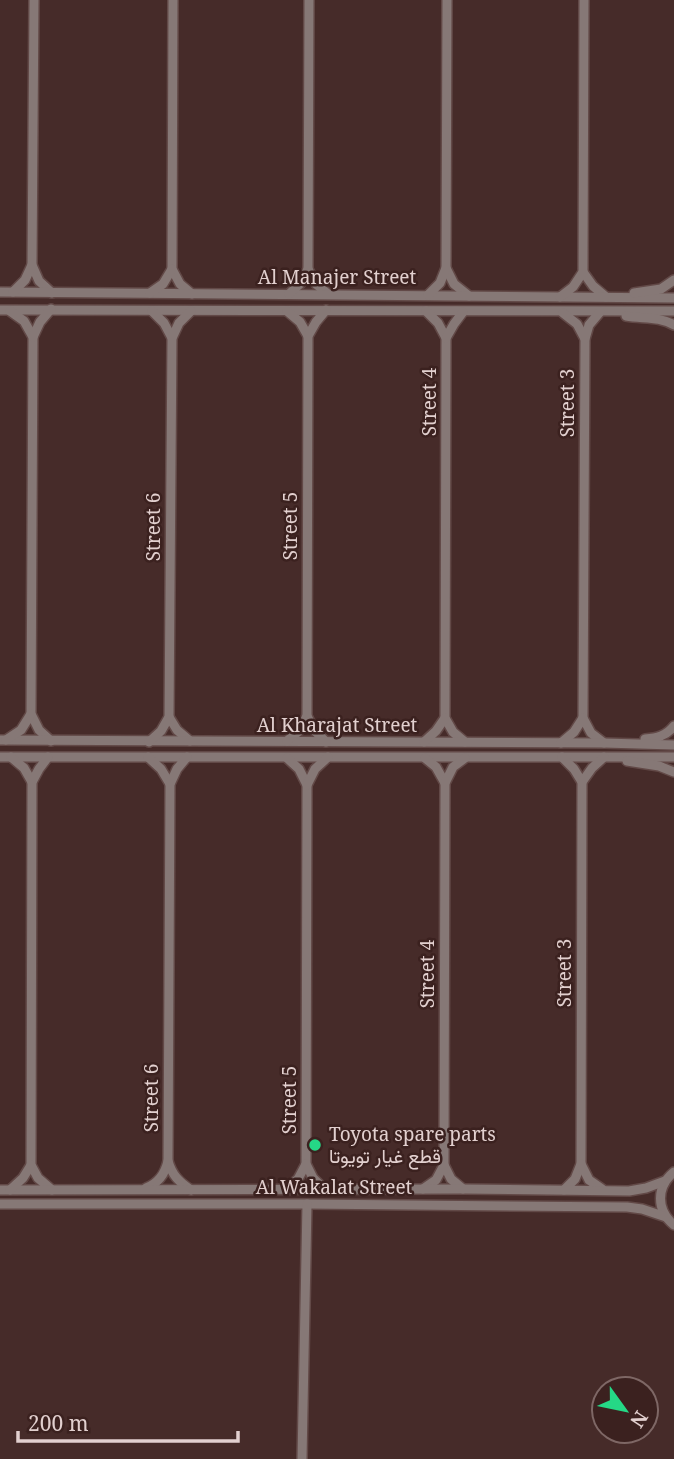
<svg xmlns="http://www.w3.org/2000/svg" width="674" height="1459" font-family="'Noto Serif',Vazirmatn,serif">
  <style>
    .lines { fill: none; stroke-linecap: round; stroke-linejoin: round }
    .street-casing { stroke: #624947; stroke-width: 12 }
    .street { stroke: #867876; stroke-width: 9 }
    .poi-dot { fill: #25d886; stroke: #3b211f; stroke-width: 2.5 }
    .labels { text-anchor: middle; dominant-baseline: central; stroke-width: 5; stroke-linejoin: round; paint-order: stroke }
    .street-label { font-size: 19px; fill: #e2d0cf; stroke: #3b211f }
    .poi-label { font-size: 19px; fill: #e2d0cf; stroke: #3b211f; text-anchor: start }
  </style>
  <rect width="100%" height="100%" fill="#462b29"/>
  <g class="lines">
    <g class="street-casing">
      <g id="street">
        <polyline points="34,0 32,265 39,281 52,293"/>
        <polyline points="173,0 172,269 180,284 192,294"/>
        <polyline points="446,268 454,284 469,296"/>
        <polyline points="308,269 316,284 328,294"/>
        <polyline points="583,272 593,286 606,297"/>
        <polyline points="0,292 674,298"/>
        <polyline points="13,292 25,280 32,265"/>
        <polyline points="150,293 163,284 172,269"/>
        <polyline points="634,293 661,289 674,280"/>
        <polyline points="289,294 301,283 308,269 309,0"/>
        <polyline points="428,295 440,283 446,268 447,0"/>
        <polyline points="560,297 573,287 583,272 584,0"/>
        <polyline points="0,310 674,311"/>
        <polyline points="10,311 24,321 33,337 31,714 39,730 51,741"/>
        <polyline points="152,311 164,323 172,338"/>
        <polyline points="287,311 300,322 308,336"/>
        <polyline points="426,311 438,323 446,338 445,718 453,732 465,742"/>
        <polyline points="600,312 589,325 585,339 583,718 591,733 604,743"/>
        <polyline points="563,313 577,324 585,339"/>
        <path d="M626,316C643,319 659,316 674,325"/>
        <polyline points="33,337 40,322 51,309"/>
        <polyline points="446,338 454,324 463,312"/>
        <polyline points="169,717 177,730 190,741"/>
        <path d="M645,739C657,738 666,736 674,726"/>
        <polyline points="0,740 604,743 674,745"/>
        <polyline points="6,740 21,730 31,714"/>
        <polyline points="287,741 299,731 307,716"/>
        <polyline points="149,742 161,731 169,717 172,338 179,323 191,311"/>
        <polyline points="326,742 314,730 307,716 308,336 316,322 326,310"/>
        <polyline points="424,742 436,731 445,718"/>
        <polyline points="561,743 574,732 583,718"/>
        <polyline points="0,757 674,757"/>
        <polyline points="11,757 24,768 32,782"/>
        <polyline points="48,757 39,769 32,782 31,1165 38,1178 52,1190"/>
        <polyline points="148,757 161,769 170,784"/>
        <polyline points="562,757 574,769 582,782 581,1164 575,1179 564,1190"/>
        <polyline points="287,758 299,769 307,785 306,1164 313,1178 325,1190"/>
        <polyline points="425,758 436,767 445,783"/>
        <polyline points="627,761 659,766 674,772"/>
        <polyline points="582,782 592,768 604,757"/>
        <polyline points="307,785 315,769 328,757"/>
        <path d="M168,1161C172,1175 179,1182 191,1190"/>
        <polyline points="581,1164 589,1180 602,1189"/>
        <polyline points="444,1165 451,1179 463,1189"/>
        <path d="M674,1172C656,1187 656,1210 674,1225"/>
        <path d="M146,1188C159,1183 165,1174 168,1161L170,784L177,769L187,757"/>
        <polyline points="286,1189 298,1179 306,1164"/>
        <polyline points="423,1189 436,1180 444,1165 445,783 453,767 465,758"/>
        <polyline points="0,1190 463,1189 629,1191 646,1188 665,1181"/>
        <polyline points="10,1190 23,1178 31,1165"/>
        <polyline points="0,1204 307,1204 627,1207 642,1209 666,1217"/>
        <polyline points="302,1459 307,1204"/>
      </g>
    </g>
    <use href="#street" class="street"/>
  </g>
  <circle class="poi-dot" cx="315" cy="1145" r="7"/>
  <g class="labels">
    <g class="street-label">
      <text x="337" y="277">Al Manajer Street</text>
      <text transform="translate(429 402) rotate(-90)">Street 4</text>
      <text transform="translate(567 403) rotate(-90)">Street 3</text>
      <text transform="translate(290 526) rotate(-90)">Street 5</text>
      <text transform="translate(153 527) rotate(-90)">Street 6</text>
      <text x="337" y="725">Al Kharajat Street</text>
      <text transform="translate(564 973) rotate(-90)">Street 3</text>
      <text transform="translate(427 974) rotate(-90)">Street 4</text>
      <text transform="translate(151 1098) rotate(-90)">Street 6</text>
      <text transform="translate(289 1100) rotate(-90)">Street 5</text>
      <text x="334" y="1187">Al Wakalat Street</text>
    </g>
    <g class="poi-label">
      <text x="329" y="1134">Toyota spare parts<tspan x="329" dy="22">قطع غيار تويوتا</tspan></text>
    </g>
  </g>
  <g transform="translate(625 1410) rotate(123)"><circle r="33" fill="#3b211f" stroke="#7e6765" stroke-width="2"/>
  <path d="M0-5L12 26L0 18L-12 26Z" fill="#25d886"/>
  <text y="-10" font-size="19" font-weight="bold" text-anchor="middle" fill="#e2d0cf">N</text>
  </g>
  <path d="M18 1431v10h220v-10" fill="none" stroke="#e2d0cf" stroke-width="3.5"/>
  <text x="28" y="1431" font-size="21" fill="#e2d0cf" stroke="#3b211f" stroke-width="5" paint-order="stroke">200 m</text>
</svg>
